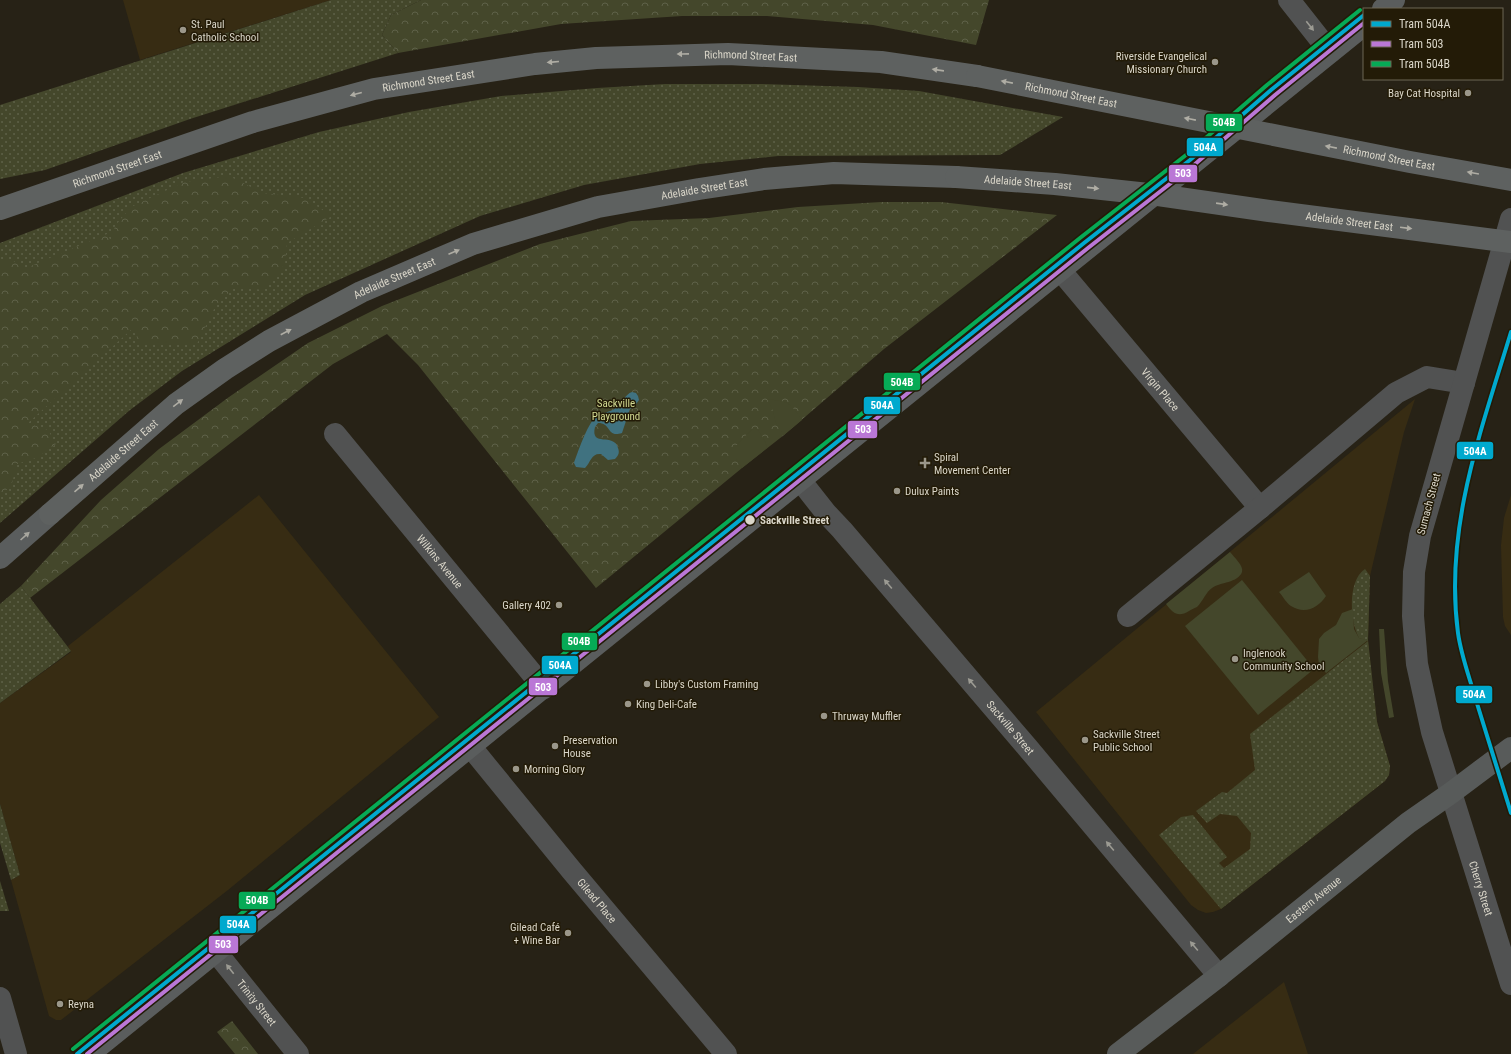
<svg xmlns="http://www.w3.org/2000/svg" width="1511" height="1054" font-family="'Roboto Condensed',sans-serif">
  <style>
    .built { fill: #372c13 }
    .grass { fill: url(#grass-dots) }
    .forest { fill: url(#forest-crowns) }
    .garden { fill: #44472b }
    .water { fill: #407280 }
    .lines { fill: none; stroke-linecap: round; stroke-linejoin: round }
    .minor { stroke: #515252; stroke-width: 22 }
    .tertiary { stroke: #515252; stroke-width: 22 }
    .secondary { stroke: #5a5d5d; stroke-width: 22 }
    .primary { stroke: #585b5a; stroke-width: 22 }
    .motorway { stroke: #5e6160; stroke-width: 22 }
    .motorway-bridge { stroke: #5e6160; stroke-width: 22 }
    .tram-1-casing { stroke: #231b07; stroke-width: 7 }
    .tram-2-casing { stroke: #231b07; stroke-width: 7 }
    .tram-3-casing { stroke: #231b07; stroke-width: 7 }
    .tram-1 { stroke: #00a9ce; stroke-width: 4 }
    .tram-2 { stroke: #ba77d6; stroke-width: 4 }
    .tram-3 { stroke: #06aa56; stroke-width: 4 }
    .oneway { fill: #9c9b93 }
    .oneway2 { fill: #afada4 }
    .oneway3 { fill: #a7a69e }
    .poi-dot { fill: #9b978a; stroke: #231b07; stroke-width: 1.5 }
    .stop-dot { fill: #dad6c9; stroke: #231b07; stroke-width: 1.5 }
    .labels { text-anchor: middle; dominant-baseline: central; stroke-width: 3; stroke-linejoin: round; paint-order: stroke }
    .poi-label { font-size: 11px; fill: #dad6c9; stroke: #231b07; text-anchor: start }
    .street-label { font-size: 11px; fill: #dad6c9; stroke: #231b07 }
    .park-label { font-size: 11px; fill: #d2da92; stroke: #231b07 }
    .stop-label { font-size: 11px; font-weight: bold; fill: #dad6c9; stroke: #231b07; text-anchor: start }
    .line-badge { stroke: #231b07; stroke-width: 1.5 }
    .badge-label { font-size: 11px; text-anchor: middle; font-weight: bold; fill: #fff }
  </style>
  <defs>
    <pattern id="grass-dots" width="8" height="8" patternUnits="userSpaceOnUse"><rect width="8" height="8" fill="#44472b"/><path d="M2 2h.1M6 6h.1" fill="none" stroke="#5e6148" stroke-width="1.8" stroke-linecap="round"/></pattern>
    <pattern id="forest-crowns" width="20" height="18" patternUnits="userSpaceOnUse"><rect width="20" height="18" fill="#44472b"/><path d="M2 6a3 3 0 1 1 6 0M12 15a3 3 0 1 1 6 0" fill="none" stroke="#5e6148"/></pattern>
  </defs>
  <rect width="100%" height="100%" fill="#272216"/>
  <g class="built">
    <polygon points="123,0 331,0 140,60"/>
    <polygon points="1415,399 1404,432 1370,576 1368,640 1372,679 1377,722 1390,766 1389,775 1385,781 1221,909 1213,912 1206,913 1198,910 1191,905 1036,712"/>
    <polygon points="259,495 439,717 228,890 61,1020 56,1020 49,1016 11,880 20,875 0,804 0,703 71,652 68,646"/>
    <polygon points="1511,495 1511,635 1505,626 1503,617 1501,545 1504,518"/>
    <polygon points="1284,982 1308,1054 1193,1054"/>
  </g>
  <g class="grass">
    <polygon points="331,0 421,0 391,15 382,35 398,53 190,119 45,170 0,179 0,105"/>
    <polygon points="665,84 762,84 858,87 919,91 1063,117 1000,155 778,156 700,164 584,185 480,216 305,295 182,371 130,410 0,523 0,243 183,173 319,132 409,112 501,96 597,88"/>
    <path d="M1365,569L1370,576L1368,640L1377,722L1390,766L1389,775L1385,781L1221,909L1159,835L1181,817L1193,815L1227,857L1219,863L1224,868L1250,849L1251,833L1237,816L1220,814L1207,823L1196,811L1222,792L1227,793L1255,770L1250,734L1368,641L1359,638C1350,621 1347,581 1365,569Z"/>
    <polygon points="21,586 71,651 0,703 0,604"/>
    <polygon points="0,804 20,875 11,880 0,843"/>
    <polygon points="0,881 9,911 0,911"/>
  </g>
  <g class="forest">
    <polygon points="421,0 989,0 976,45 873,25 767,16 682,16 561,24 398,53 382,35 391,15"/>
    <polygon points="229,176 263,193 304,198 332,216 287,243 285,264 264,290 235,287 216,305 197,344 141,343 132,329 28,423 48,430 56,444 36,458 17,464 12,483 0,498 0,262 10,259 26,268 107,234 111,241 115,226 131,207 184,182"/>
    <polygon points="881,202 941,202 1057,215 884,349 784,435 742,468 596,588 418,365 387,334 333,364 30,598 21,586 101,500 159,449 229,397 308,343 382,306 540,244 631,221 709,218 798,207"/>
    <polygon points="232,1021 258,1054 235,1054 217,1032"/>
  </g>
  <g class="garden">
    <path d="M767,399C789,402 789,401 802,420L784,435L776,423L773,411Z"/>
    <path d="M754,427C761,433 765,439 767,448L742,468L736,458V446Z"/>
    <path d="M1230,552C1234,557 1244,566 1242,572C1238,583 1220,582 1212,588C1206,592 1203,601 1197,607C1194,608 1191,610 1189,611C1178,618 1173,613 1166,604Z"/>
    <path d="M1309,572L1326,596C1318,608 1305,615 1291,606C1286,603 1283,596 1279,592Z"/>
    <polygon points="1242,580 1314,669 1258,715 1185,626"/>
    <polygon points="1353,609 1354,629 1359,638 1368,640 1326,673 1319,665 1318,657 1319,639 1324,633 1336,625 1342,613"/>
    <polygon points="1379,629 1384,629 1388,681 1394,717 1389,718 1381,673"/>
  </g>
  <path class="water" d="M632,392L636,393L638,396L639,400L634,407L630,409L622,433C606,438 612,423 598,423L595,427C590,448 614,432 618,448C620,453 618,456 615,459L608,460L601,454C591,453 591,462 585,468L576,467L574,463C577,454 588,423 595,418C602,412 610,413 617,407C623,403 625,394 632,392Z"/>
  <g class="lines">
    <g class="minor">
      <polyline points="1289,0 1330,52"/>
      <path id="s1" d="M1060,270L1260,508"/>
      <path id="s2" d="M335,434L544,688"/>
      <path id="s3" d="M800,480L826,513L842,530L1027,747L1219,976"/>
      <polyline points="1128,616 1260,508 1396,393 1427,377 1464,383"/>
      <path id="s4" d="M470,746L572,871L726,1054"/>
      <path id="s5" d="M216,952L298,1054"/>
      <polyline points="0,998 16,1054"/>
    </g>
    <path class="tertiary" id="s6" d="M1511,219L1420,536L1414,572L1413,616L1417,664L1432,732L1511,984"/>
    <g class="secondary">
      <polyline points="1383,9 1394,0"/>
      <polyline points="0,558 50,514"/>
      <polyline points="89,1054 1364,25"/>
    </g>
    <path class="primary" id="s7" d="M1118,1054L1219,976L1408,823L1451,793L1511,748"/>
    <g class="motorway">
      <path id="s8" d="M0,209L253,122L374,89L535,64L596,58L728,54L881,62L977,76"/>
      <path id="s9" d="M50,514L176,404L225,369L269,341L361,292L473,244L598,207L699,189L764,179L834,173L956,177"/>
    </g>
    <g class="motorway-bridge">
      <path id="s10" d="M977,76L1410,162L1511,180"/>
      <path id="s11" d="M956,177L1055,184L1158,195L1269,211L1511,242"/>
    </g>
    <g class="tram-1-casing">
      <g id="tram-1">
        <path d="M1511,332C1481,431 1444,528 1458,633C1461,655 1469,676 1475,697C1487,736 1499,775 1511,813"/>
        <polyline points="77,1054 1084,243 1190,160 1271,90 1364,15"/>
      </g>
    </g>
    <g class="tram-2-casing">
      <polyline id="tram-2" points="87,1054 1088,248 1194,165 1275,95 1364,23"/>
    </g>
    <g class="tram-3-casing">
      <polyline id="tram-3" points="73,1049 1080,238 1186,155 1267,85 1360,10"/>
    </g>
    <use href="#tram-1" class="tram-1"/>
    <use href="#tram-2" class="tram-2"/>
    <use href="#tram-3" class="tram-3"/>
  </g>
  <defs><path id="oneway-solid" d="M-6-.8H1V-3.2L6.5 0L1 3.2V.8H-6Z"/></defs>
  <g class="oneway">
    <use href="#oneway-solid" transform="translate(1310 26) rotate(52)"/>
    <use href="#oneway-solid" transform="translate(888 584) rotate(-130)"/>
    <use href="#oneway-solid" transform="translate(972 683) rotate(-130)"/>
    <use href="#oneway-solid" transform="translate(1110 846) rotate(-130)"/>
    <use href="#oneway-solid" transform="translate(1194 946) rotate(-130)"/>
    <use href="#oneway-solid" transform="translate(230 969) rotate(-128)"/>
  </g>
  <g class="oneway2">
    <use href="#oneway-solid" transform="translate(683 54) rotate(179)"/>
    <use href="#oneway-solid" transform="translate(553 62) rotate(175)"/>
    <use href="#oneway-solid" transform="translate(938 70) rotate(-172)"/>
    <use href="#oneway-solid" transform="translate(1007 82) rotate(-169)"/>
    <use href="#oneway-solid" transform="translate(356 94) rotate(165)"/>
    <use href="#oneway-solid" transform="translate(1190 119) rotate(-169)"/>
    <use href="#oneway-solid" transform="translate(1331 147) rotate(-169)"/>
    <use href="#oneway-solid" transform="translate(1473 173) rotate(-170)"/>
    <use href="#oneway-solid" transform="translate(1093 188) rotate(6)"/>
    <use href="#oneway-solid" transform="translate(1222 204) rotate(8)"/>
    <use href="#oneway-solid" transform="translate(1406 228) rotate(7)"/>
    <use href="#oneway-solid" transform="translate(454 252) rotate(-23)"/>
    <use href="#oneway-solid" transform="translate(286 332) rotate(-28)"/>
    <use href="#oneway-solid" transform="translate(178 403) rotate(-37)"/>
    <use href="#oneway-solid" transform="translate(79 488) rotate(-41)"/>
  </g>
  <use class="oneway3" href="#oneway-solid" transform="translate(25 536) rotate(-42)"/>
  <g class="poi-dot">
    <circle cx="183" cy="30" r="4"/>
    <circle cx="1215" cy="62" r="4"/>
    <circle cx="1468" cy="93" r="4"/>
    <path d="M923 457h4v4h4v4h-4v4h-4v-4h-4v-4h4z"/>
    <circle cx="897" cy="491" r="4"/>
    <circle cx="559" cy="605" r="4"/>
    <circle cx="1235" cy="659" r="4"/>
    <circle cx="647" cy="684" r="4"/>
    <circle cx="628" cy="704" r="4"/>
    <circle cx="824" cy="716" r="4"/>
    <circle cx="1085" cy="740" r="4"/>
    <circle cx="555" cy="746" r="4"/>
    <circle cx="516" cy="769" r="4"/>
    <circle cx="568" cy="933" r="4"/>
    <circle cx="60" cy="1004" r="4"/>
  </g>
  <circle class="stop-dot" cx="750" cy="520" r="5.5"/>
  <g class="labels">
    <g class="poi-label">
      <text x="191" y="24">St. Paul<tspan x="191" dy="13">Catholic School</tspan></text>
      <text x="1207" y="56" text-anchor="end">Riverside Evangelical<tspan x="1207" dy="13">Missionary Church</tspan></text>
      <text x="1460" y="93" text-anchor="end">Bay Cat Hospital</text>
      <text x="934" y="457">Spiral<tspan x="934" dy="13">Movement Center</tspan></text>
      <text x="905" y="491">Dulux Paints</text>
      <text x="551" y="605" text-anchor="end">Gallery 402</text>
      <text x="1243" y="653">Inglenook<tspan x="1243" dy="13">Community School</tspan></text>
      <text x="655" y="684">Libby's Custom Framing</text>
      <text x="636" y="704">King Deli-Cafe</text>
      <text x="832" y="716">Thruway Muffler</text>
      <text x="1093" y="734">Sackville Street<tspan x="1093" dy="13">Public School</tspan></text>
      <text x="563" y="740">Preservation<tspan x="563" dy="13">House</tspan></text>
      <text x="524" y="769">Morning Glory</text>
      <text x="560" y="927" text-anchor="end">Gilead Café<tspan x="560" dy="13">+ Wine Bar</tspan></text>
      <text x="68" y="1004">Reyna</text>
    </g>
    <g class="street-label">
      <text stroke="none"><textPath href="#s8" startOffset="772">Richmond Street East</textPath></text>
      <text stroke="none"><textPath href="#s8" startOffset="448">Richmond Street East</textPath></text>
      <text stroke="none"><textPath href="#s10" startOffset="96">Richmond Street East</textPath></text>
      <text stroke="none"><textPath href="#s10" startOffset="420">Richmond Street East</textPath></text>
      <text stroke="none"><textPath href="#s8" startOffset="124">Richmond Street East</textPath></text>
      <text stroke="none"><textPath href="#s11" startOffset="72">Adelaide Street East</textPath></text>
      <text stroke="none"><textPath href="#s9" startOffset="744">Adelaide Street East</textPath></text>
      <text stroke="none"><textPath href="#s11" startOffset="396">Adelaide Street East</textPath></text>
      <text stroke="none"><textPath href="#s9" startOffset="420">Adelaide Street East</textPath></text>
      <text stroke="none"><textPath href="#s1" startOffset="156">Virgin Place</textPath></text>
      <text stroke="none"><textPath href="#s9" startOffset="97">Adelaide Street East</textPath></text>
      <text transform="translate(1429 504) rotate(-75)">Sumach Street</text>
      <text stroke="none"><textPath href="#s2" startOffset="165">Wilkins Avenue</textPath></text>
      <text stroke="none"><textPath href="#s3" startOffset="325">Sackville Street</textPath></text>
      <text stroke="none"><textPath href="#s6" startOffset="692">Cherry Street</textPath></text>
      <text stroke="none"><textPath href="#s7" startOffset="249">Eastern Avenue</textPath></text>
      <text stroke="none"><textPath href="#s4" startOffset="200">Gilead Place</textPath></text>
      <text stroke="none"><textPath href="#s5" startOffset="65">Trinity Street</textPath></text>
    </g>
    <g class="park-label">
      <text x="616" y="403">Sackville<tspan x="616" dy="13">Playground</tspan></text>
    </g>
    <g class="stop-label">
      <text x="760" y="520">Sackville Street</text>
    </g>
  </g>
  <g class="line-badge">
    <rect x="1205" y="113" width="38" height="19" rx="4" fill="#06aa56"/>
    <rect x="1186" y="137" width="38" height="20" rx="4" fill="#00a9ce"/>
    <rect x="1168" y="164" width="30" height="19" rx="4" fill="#ba77d6"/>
    <rect x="883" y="372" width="38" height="19" rx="4" fill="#06aa56"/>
    <rect x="863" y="396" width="38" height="19" rx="4" fill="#00a9ce"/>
    <rect x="847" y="420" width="31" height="19" rx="4" fill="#ba77d6"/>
    <rect x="1456" y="441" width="38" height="19" rx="4" fill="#00a9ce"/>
    <rect x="561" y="632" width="37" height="19" rx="4" fill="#06aa56"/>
    <rect x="541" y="655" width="38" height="20" rx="4" fill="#00a9ce"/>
    <rect x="528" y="677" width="30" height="19" rx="4" fill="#ba77d6"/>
    <rect x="1455" y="685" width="38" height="19" rx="4" fill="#00a9ce"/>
    <rect x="238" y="891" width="38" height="19" rx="4" fill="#06aa56"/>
    <rect x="219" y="915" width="38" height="19" rx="4" fill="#00a9ce"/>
    <rect x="208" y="935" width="31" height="19" rx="4" fill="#ba77d6"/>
  </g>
  <g class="badge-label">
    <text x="1224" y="126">504B</text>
    <text x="1205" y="151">504A</text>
    <text x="1183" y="177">503</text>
    <text x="902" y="386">504B</text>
    <text x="882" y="409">504A</text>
    <text x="863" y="433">503</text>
    <text x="1475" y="455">504A</text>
    <text x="579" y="645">504B</text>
    <text x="560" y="669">504A</text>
    <text x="543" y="691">503</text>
    <text x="1474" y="698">504A</text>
    <text x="257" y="904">504B</text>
    <text x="238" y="928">504A</text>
    <text x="223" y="948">503</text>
  </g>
  <rect x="1363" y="8" width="140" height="72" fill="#231b07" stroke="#6c6655"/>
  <rect x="1371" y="21" width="20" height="6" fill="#00a9ce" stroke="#6c6655"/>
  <text x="1399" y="28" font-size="12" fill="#dad6c9">Tram 504A</text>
  <rect x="1371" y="41" width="20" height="6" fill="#ba77d6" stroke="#6c6655"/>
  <text x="1399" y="48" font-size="12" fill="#dad6c9">Tram 503</text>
  <rect x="1371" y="61" width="20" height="6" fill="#06aa56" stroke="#6c6655"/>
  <text x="1399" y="68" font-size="12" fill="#dad6c9">Tram 504B</text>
</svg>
